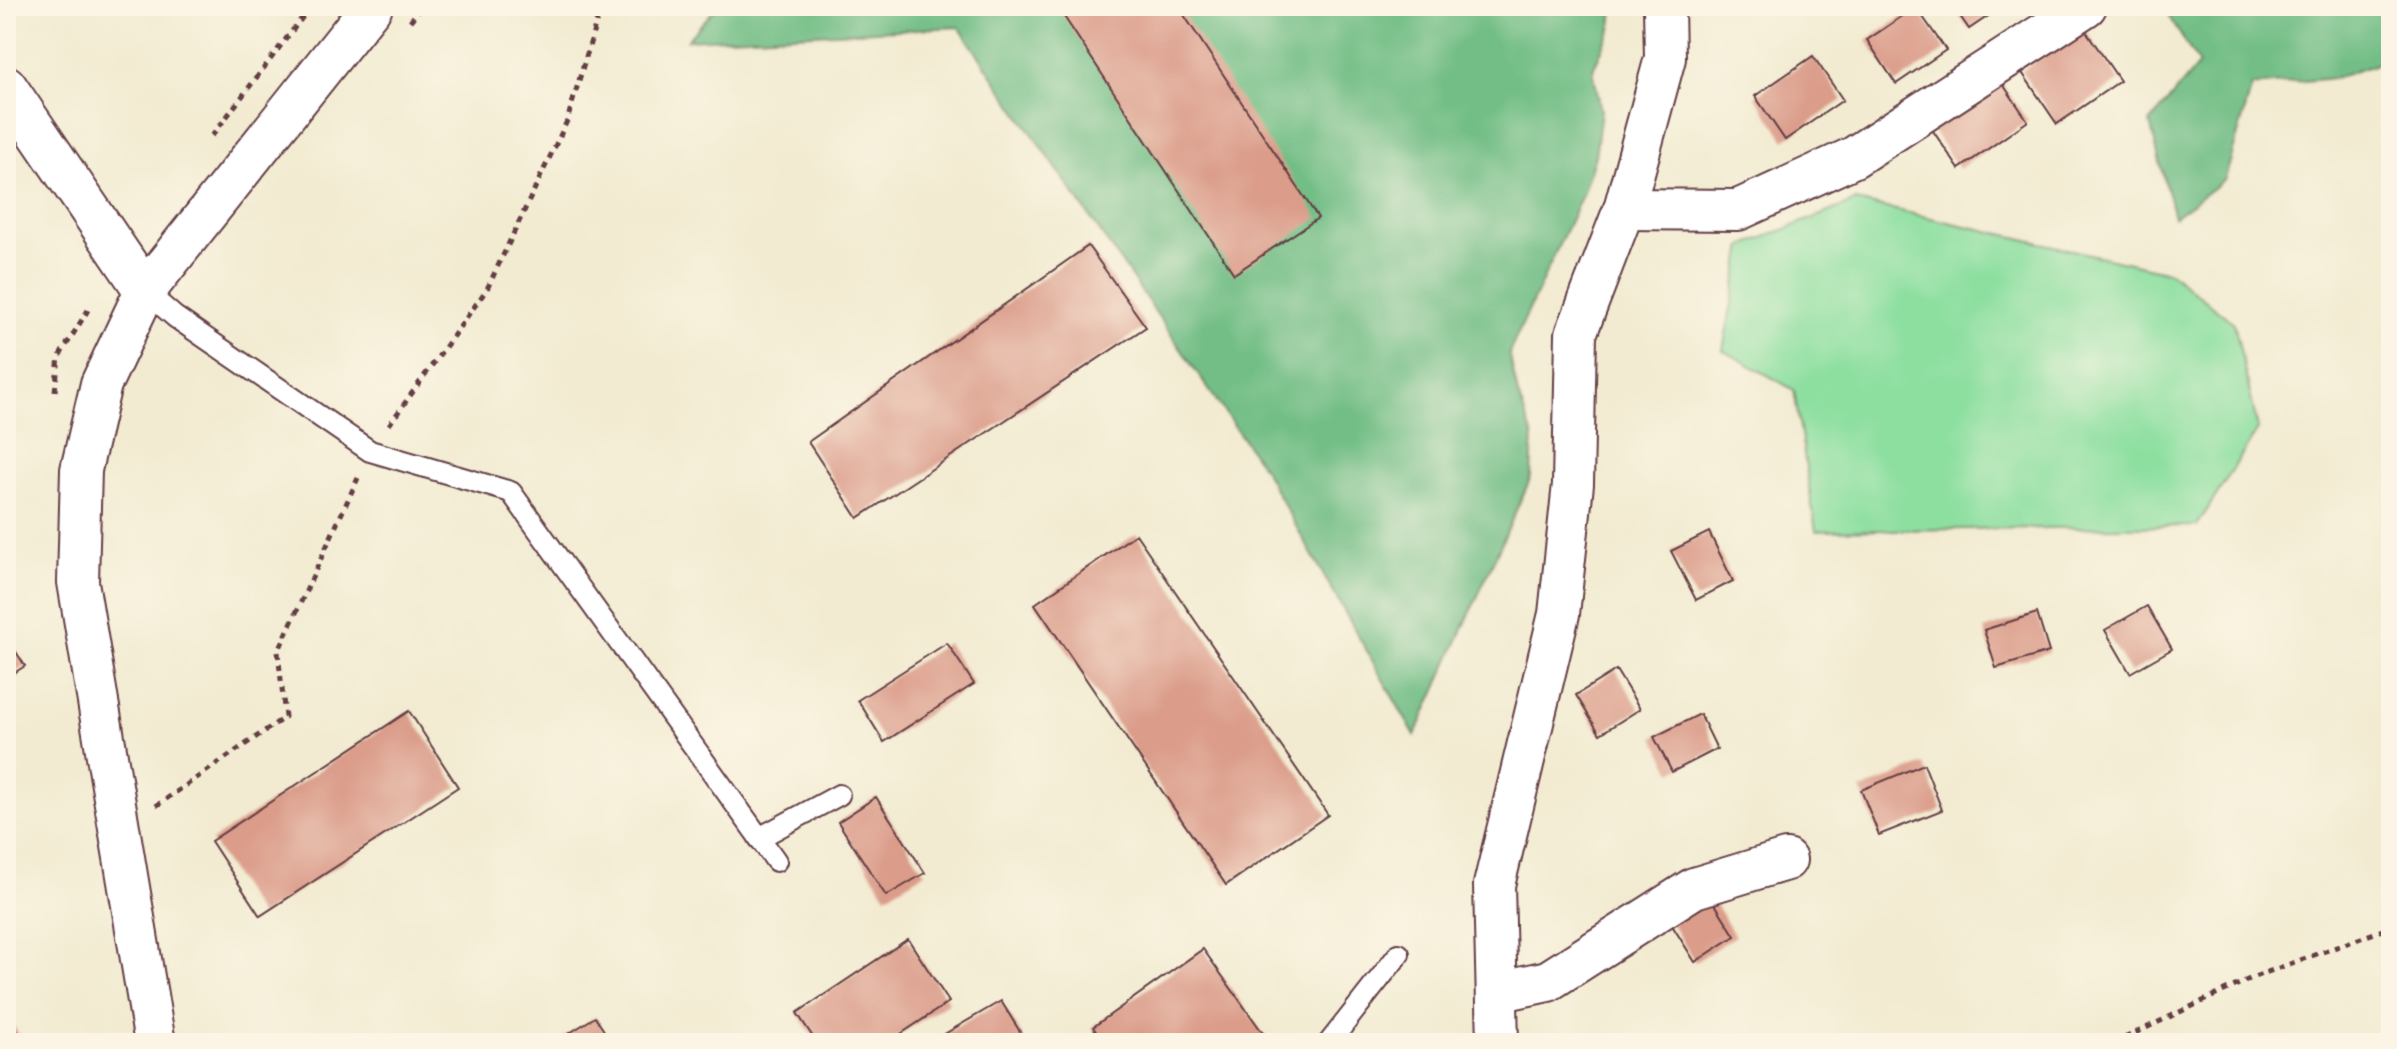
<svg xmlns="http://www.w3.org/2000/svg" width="2397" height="1049" font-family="'Old Standard TT',serif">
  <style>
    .green { fill: #8ddfa0; stroke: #6c7f66; stroke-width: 2 }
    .forest { fill: #72be86; stroke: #5e6e58; stroke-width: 2 }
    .building { fill: #db9c8a }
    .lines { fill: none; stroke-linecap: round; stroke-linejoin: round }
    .lane-casing { stroke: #633e44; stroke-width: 24 }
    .street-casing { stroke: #633e44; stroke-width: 44 }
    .path { stroke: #633e44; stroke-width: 5; stroke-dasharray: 6 6; stroke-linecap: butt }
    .lane { stroke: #fff; stroke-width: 20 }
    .street { stroke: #fff; stroke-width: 40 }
  </style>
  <rect width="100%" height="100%" fill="#fcf5e5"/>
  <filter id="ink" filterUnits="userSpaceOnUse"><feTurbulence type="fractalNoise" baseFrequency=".0125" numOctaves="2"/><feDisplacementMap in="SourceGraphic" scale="16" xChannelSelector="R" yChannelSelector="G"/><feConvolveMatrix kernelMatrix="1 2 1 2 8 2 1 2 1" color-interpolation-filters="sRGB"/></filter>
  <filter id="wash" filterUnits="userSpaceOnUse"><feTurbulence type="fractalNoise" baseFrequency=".006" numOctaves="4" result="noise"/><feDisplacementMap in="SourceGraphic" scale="32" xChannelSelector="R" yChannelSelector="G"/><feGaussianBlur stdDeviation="1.8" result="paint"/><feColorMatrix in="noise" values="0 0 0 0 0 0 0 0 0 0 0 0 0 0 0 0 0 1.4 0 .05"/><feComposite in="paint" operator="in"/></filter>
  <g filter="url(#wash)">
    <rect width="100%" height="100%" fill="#f2ebd1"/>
    <polygon class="green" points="1856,201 2169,272 2234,323 2258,429 2197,526 1816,531 1794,390 1723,350 1743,246"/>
    <g class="forest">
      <polygon points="722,6 1613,6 1611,30 1593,69 1601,111 1595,156 1582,195 1509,353 1518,395 1533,436 1531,477 1415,736 1263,468 959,27 687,40 714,10"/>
      <polygon points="2162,6 2391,6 2391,59 2335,78 2252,86 2225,179 2174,217 2150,123 2199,64"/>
    </g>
    <g id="blocks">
      <g class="building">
        <polygon points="1057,6 1178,6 1318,218 1234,274"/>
        <polygon points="1953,6 2003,6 1969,29"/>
        <polygon points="1916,7 1946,50 1896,84 1867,40"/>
        <polygon points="2084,28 2120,81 2057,124 2021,71"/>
        <polygon points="1813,56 1843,100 1785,140 1755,96"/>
        <polygon points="2000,80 2028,121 1959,169 1931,128"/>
        <polygon points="1088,246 1146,327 858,518 808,442"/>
        <polygon points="1709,532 1733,581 1696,600 1671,551"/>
        <polygon points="1136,534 1328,815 1226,885 1035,604"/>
        <polygon points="2147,606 2172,649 2130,673 2105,630"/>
        <polygon points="2037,613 2049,652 1996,668 1984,630"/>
        <polygon points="6,636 25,666 6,678"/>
        <polygon points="947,643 974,684 884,742 858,700"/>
        <polygon points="1616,670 1640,709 1600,734 1576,695"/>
        <polygon points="409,711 458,787 260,916 211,841"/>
        <polygon points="1700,714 1717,749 1672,772 1654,737"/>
        <polygon points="1924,764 1942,810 1879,835 1861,790"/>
        <polygon points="876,797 925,873 886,896 838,822"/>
        <polygon points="1710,896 1735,936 1695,962 1670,922"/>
        <polygon points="908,939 949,1002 887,1043 817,1043 797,1013"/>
        <polygon points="1203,949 1270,1043 1104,1043 1093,1027"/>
        <polygon points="1001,1001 1027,1043 939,1043 936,1039"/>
        <polygon points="6,1014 25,1043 6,1043"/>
        <polygon points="595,1017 612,1043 554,1043"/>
      </g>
    </g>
  </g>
  <g filter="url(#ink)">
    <use href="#blocks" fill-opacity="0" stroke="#633e44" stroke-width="2"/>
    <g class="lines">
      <g class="lane-casing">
        <g id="lane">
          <polyline points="145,291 175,317 370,451 511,492 776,861"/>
          <polyline points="759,838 839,795"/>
          <polyline points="1329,1043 1399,954"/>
        </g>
      </g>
      <g class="street-casing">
        <g id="street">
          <polyline points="6,86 145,291"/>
          <polyline points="1624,209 1738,210 1854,157 2086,6"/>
          <polyline points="1497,992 1548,981 1694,888 1786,860"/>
          <polyline points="155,1043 78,582 81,470 101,384 145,291 372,6"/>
          <polyline points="1498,1043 1494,885 1559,614 1573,484 1576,334 1624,209 1665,58 1664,6"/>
        </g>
      </g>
      <g class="path">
        <polyline points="410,21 419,10 432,6"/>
        <polyline points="212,136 311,6"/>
        <polyline points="55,391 59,357 88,310"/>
        <polyline points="389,425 487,289 567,121 601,6"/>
        <polyline points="156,806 285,717 278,652 358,478"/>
        <polyline points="2114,1043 2254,977 2391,927"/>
      </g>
      <use href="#lane" class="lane"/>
      <use href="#street" class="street"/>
    </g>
  </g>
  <rect width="2397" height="1049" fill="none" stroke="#fcf5e5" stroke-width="32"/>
</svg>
